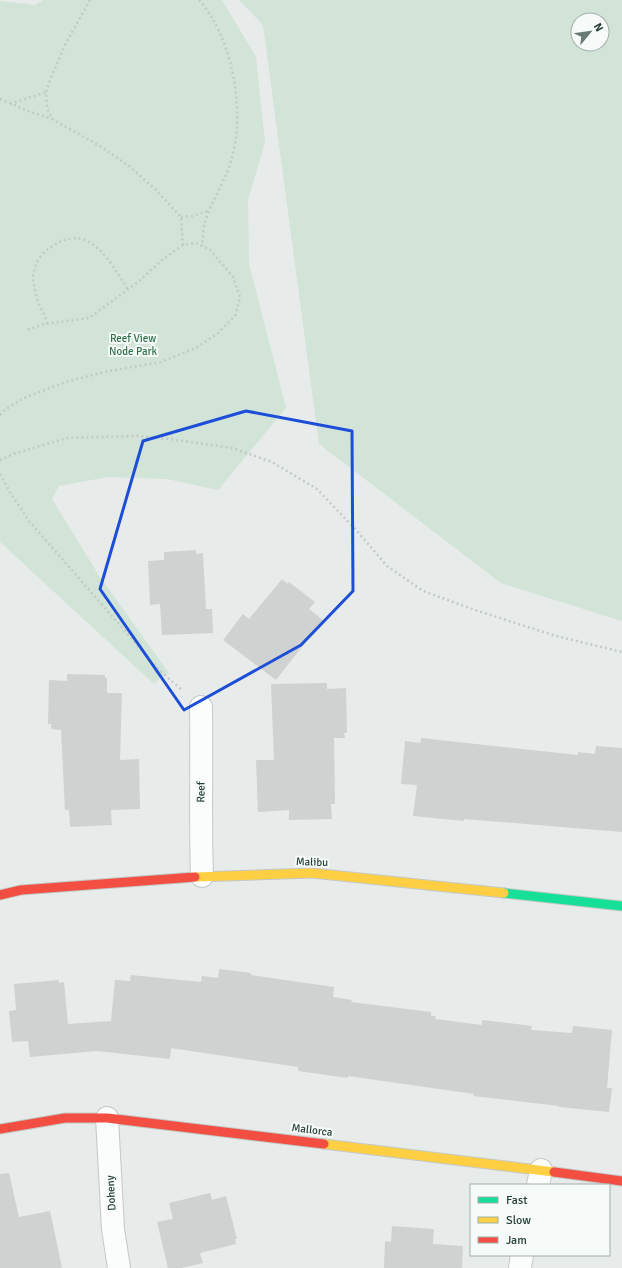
<svg xmlns="http://www.w3.org/2000/svg" width="622" height="1268" font-family="Signika,sans-serif">
  <style>
    .green { fill: #d2e3d7; fill-rule: evenodd }
    .building { fill: #ced2d1 }
    .lines { fill: none; stroke-linecap: round; stroke-linejoin: round }
    .street-casing { stroke: #c4c8c6; stroke-width: 24 }
    .fast-casing { stroke: #c3c9c6; stroke-width: 11 }
    .slow-casing { stroke: #c3c9c6; stroke-width: 11 }
    .jam-casing { stroke: #c3c9c6; stroke-width: 11 }
    .path { stroke: #c2cbc8; stroke-width: 2.5; stroke-dasharray: 2 3; stroke-linecap: butt }
    .street { stroke: #fbfcfc; stroke-width: 22 }
    .fast { stroke: #16e098; stroke-width: 9 }
    .slow { stroke: #ffcf43; stroke-width: 9 }
    .jam { stroke: #f24e42; stroke-width: 9 }
    .marked { fill: none; stroke: #1d4ed8; stroke-width: 3; stroke-linejoin: round }
    .labels { text-anchor: middle; dominant-baseline: central; stroke-width: 4; stroke-linejoin: round; paint-order: stroke }
    .park-label { font-size: 11px; fill: #32724c; stroke: #f6faf8 }
    .street-label { font-size: 11px; fill: #253e38; stroke: #f6faf8 }
  </style>
  <rect width="100%" height="100%" fill="#e7ebe9"/>
  <g class="green">
    <polygon points="43,0 222,0 256,57 265,142 248,200 249,264 286,408 218,490 167,479 108,477 59,486 52,499 100,577 169,673 161,677 154,684 0,542 0,1 35,5"/>
    <path d="M239,0H622V621L501,583L319,444L263,25ZM578,20H602V44H578Z"/>
  </g>
  <g class="building">
    <polygon points="196,550 196,554 203,553 206,609 212,609 213,633 162,635 160,604 150,605 148,561 164,560 164,552"/>
    <polygon points="282,579 288,584 289,582 315,602 309,609 323,620 276,680 223,640 243,614 249,619"/>
    <polygon points="67,674 105,675 105,678 107,678 107,693 122,693 120,760 139,759 140,809 111,810 112,825 70,827 69,810 65,810 61,730 51,729 51,724 48,724 49,680 67,681"/>
    <polygon points="327,683 327,689 346,688 347,733 344,733 345,738 334,738 335,804 331,804 332,819 289,820 289,810 258,812 256,760 274,760 271,684"/>
    <polygon points="421,738 578,755 578,752 595,754 596,746 622,748 622,832 464,819 464,821 413,816 417,785 401,784 405,741 420,743"/>
    <polygon points="219,969 251,973 251,975 334,987 333,997 352,1000 351,1002 431,1012 431,1016 436,1016 435,1019 482,1025 482,1020 532,1026 531,1030 572,1033 573,1026 612,1030 607,1088 612,1088 609,1112 559,1107 559,1106 473,1096 474,1094 348,1076 348,1078 298,1071 298,1067 171,1048 170,1059 97,1051 30,1057 28,1041 12,1042 9,1011 16,1010 14,984 59,980 59,983 64,982 68,1024 111,1021 115,980 130,981 131,975 201,982 202,976 218,978"/>
    <polygon points="9,1173 19,1217 50,1211 62,1268 0,1268 0,1174"/>
    <polygon points="210,1193 212,1200 226,1196 237,1239 235,1239 236,1244 200,1253 203,1263 181,1268 168,1268 157,1222 173,1219 169,1203"/>
    <polygon points="392,1226 434,1229 433,1244 463,1246 462,1268 384,1268 385,1241 391,1242"/>
  </g>
  <g class="lines">
    <g class="street-casing">
      <g id="street">
        <path d="M201,707C202,764 200,820 202,876"/>
        <polyline points="107,1118 113,1229 119,1268"/>
        <polyline points="538,1185 541,1170"/>
        <polyline points="520,1268 522,1255"/>
      </g>
    </g>
    <g class="fast-casing">
      <polyline id="fast" points="504,893 622,906"/>
    </g>
    <g class="slow-casing">
      <g id="slow">
        <polyline points="195,877 312,873 504,893"/>
        <polyline points="324,1144 554,1172"/>
      </g>
    </g>
    <g class="jam-casing">
      <g id="jam">
        <polyline points="0,895 21,890 195,877"/>
        <polyline points="0,1129 65,1118 107,1118 324,1144"/>
        <polyline points="554,1172 622,1181"/>
      </g>
    </g>
    <g class="path">
      <polyline points="90,0 65,45 50,80 46,92 47,108 52,119 100,146 129,166 155,189 181,217 183,245"/>
      <path d="M199,0C233,38 246,112 231,161C225,182 211,201 205,222C203,229 203,238 202,246"/>
      <polyline points="0,99 28,111 52,119"/>
      <polyline points="10,104 46,92"/>
      <polyline points="181,217 193,216 210,210"/>
      <path d="M47,324C46,316 42,311 39,304C37,299 33,283 33,277C34,265 41,253 51,247C90,220 110,262 128,290"/>
      <polyline points="0,415 6,409 26,397 69,381 104,372 161,362 196,348 218,333 235,316 240,297 233,277 210,250 196,243 183,245 163,259 138,282 89,318 44,324 27,330"/>
      <polyline points="0,460 16,453 67,438 137,436 178,440 232,448 272,462 317,489 357,531 387,566 423,591 475,610 556,636 622,652"/>
      <polyline points="0,474 11,494 29,521 159,670 183,691"/>
    </g>
    <use href="#street" class="street"/>
    <use href="#fast" class="fast"/>
    <use href="#slow" class="slow"/>
    <use href="#jam" class="jam"/>
  </g>
  <path class="marked" d="M246,411L352,431L353,591L301,645L184,710L100,589L143,441Z"/>
  <g class="labels">
    <g class="park-label">
      <text x="133" y="338">Reef View<tspan x="133" dy="13">Node Park</tspan></text>
    </g>
    <g class="street-label">
      <text transform="translate(201 792) rotate(-89)">Reef</text>
      <text transform="translate(312 862) rotate(2)">Malibu</text>
      <text transform="translate(312 1130) rotate(7)">Mallorca</text>
      <text transform="translate(111 1193) rotate(-93)">Doheny</text>
    </g>
  </g>
  <rect x="470" y="1184" width="140" height="72" fill="#f6faf8" stroke="#a2afab"/>
  <rect x="478" y="1197" width="20" height="6" fill="#16e098" stroke="#a2afab"/>
  <text x="506" y="1204" font-size="12" fill="#253e38">Fast</text>
  <rect x="478" y="1217" width="20" height="6" fill="#ffcf43" stroke="#a2afab"/>
  <text x="506" y="1224" font-size="12" fill="#253e38">Slow</text>
  <rect x="478" y="1237" width="20" height="6" fill="#f24e42" stroke="#a2afab"/>
  <text x="506" y="1244" font-size="12" fill="#253e38">Jam</text>
  <g transform="translate(590 32) rotate(61)"><circle r="19" fill="#f6faf8" stroke="#a2afab"/>
  <path d="M0-3L7 15L0 10L-7 15Z" fill="#697b76"/>
  <text y="-6" font-size="11" font-weight="bold" text-anchor="middle" fill="#253e38">N</text>
  </g>
</svg>
